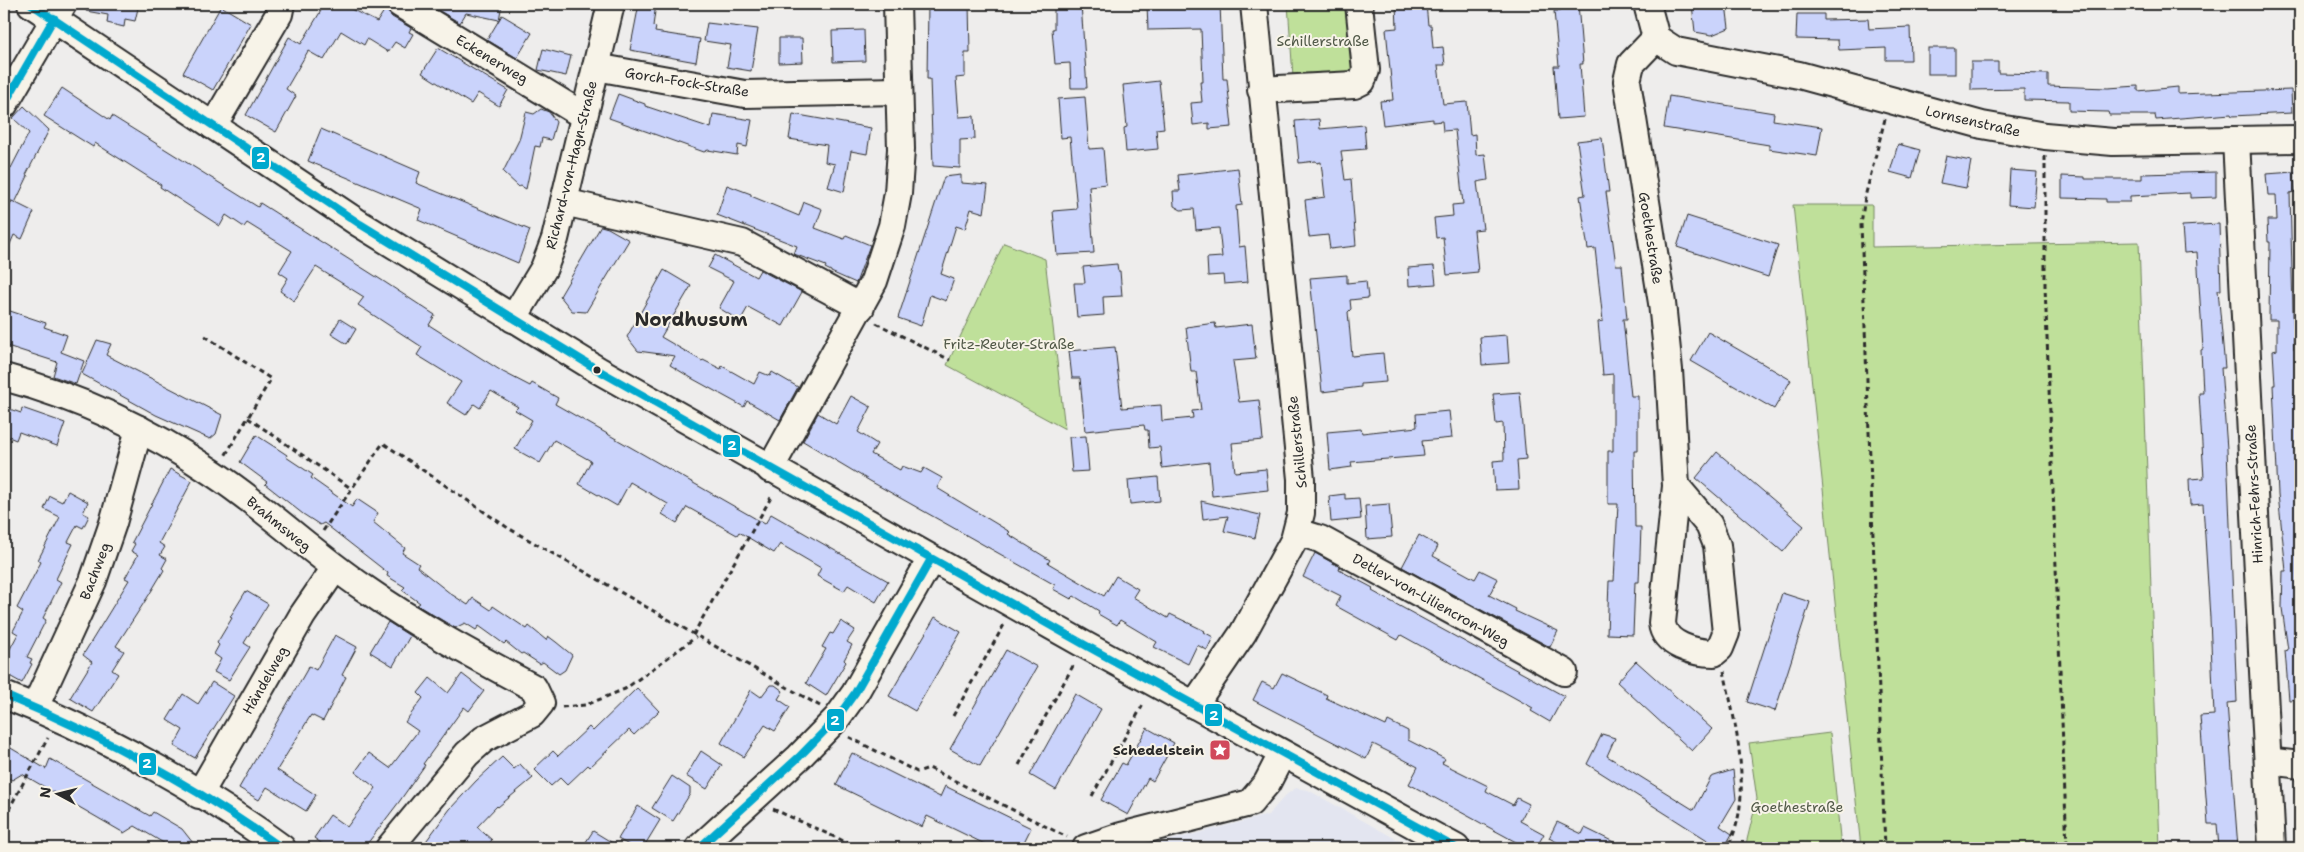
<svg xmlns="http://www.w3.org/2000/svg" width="2304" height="852" font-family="'Shantell Sans',sans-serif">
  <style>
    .built { fill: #e3e5f0 }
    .green { fill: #bfe09a; stroke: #758662 }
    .building { fill: #cad3fb; stroke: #2b2b2b }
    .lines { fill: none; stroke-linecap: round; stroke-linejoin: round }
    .minor-casing { stroke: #2b2b2b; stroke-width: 30 }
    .path { stroke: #2b2b2b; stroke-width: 3; stroke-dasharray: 5 4; stroke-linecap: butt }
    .minor { stroke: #f7f3e8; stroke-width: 26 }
    .bus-1-casing { stroke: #f7f3e8; stroke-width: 11 }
    .bus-1 { stroke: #00a9ce; stroke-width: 8 }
    .bus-dot { fill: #2b2b2b; stroke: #f7f3e8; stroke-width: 2 }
    .labels { text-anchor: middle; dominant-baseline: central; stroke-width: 4; stroke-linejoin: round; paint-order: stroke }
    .park-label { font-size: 14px; fill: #505847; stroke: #f7f3e8 }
    .street-label { font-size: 14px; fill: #2b2b2b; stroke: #f7f3e8 }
    .poi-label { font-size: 14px; font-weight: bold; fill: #2b2b2b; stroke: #f7f3e8; text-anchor: end }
    .district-label { font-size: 19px; font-weight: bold; fill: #2b2b2b; stroke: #f7f3e8 }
    .line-badge { stroke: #f7f3e8; stroke-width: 2 }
    .badge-label { font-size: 14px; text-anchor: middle; font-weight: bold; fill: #fff }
  </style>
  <rect width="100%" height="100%" fill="#eeedec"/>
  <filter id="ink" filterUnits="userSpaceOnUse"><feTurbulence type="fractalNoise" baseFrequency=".02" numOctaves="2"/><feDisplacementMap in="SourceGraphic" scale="10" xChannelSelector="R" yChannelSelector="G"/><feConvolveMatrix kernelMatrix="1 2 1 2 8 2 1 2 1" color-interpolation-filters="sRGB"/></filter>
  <g filter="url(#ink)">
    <polygon class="built" points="1296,788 1308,790 1412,848 1140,848 1268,815 1286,795"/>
    <g class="green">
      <polygon points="1288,4 1353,4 1357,64 1345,74 1293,77"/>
      <polygon points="1793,205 1872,205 1872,247 2139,242 2160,848 1861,848"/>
      <polygon points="1004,243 1045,259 1065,429 947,365"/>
      <polygon points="1830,733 1841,848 1754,848 1746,844 1757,799 1749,743"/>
    </g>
    <g class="building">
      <polygon points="87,4 139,4 135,21 125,19 124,27 107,23 108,15 86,11"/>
      <polygon points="325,4 341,4 377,22 386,8 392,17 411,28 409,32 413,34 405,48 395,42 388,52 367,39 364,45 341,31 324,60 308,51 286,89 296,96 276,132 246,115 289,37 301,44"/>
      <polygon points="428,4 502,4 499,20 466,13 460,23"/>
      <polygon points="639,4 656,4 653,26 656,27 655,32 700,39 696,62 630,50"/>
      <polygon points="928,4 969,4 970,53 965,53 965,77 956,78 959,117 974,116 975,139 960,140 960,168 933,166 930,79 927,79"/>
      <polygon points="1054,4 1081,4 1087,88 1071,88 1070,63 1055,64 1052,29 1054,29"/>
      <polygon points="1147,4 1220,4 1223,79 1227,79 1232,127 1209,129 1209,123 1193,125 1191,103 1202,102 1200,82 1203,82 1201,29 1148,30"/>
      <polygon points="1396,4 1426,4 1428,25 1431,25 1433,48 1443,47 1445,65 1438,65 1443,104 1467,102 1470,135 1475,134 1476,155 1485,154 1488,180 1477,182 1483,229 1474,230 1478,272 1447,275 1443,237 1436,238 1434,218 1453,216 1452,205 1463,204 1455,130 1443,131 1442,121 1433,122 1433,119 1383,125 1380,101 1393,100 1386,29 1397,28"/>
      <polygon points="1559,4 1578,4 1583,64 1580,64 1584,117 1558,119 1554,66 1559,66 1554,11 1560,11"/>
      <polygon points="1692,4 1726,4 1729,28 1712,35 1695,32"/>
      <polygon points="221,6 251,24 213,90 183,73"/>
      <polygon points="1797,14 1824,14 1824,20 1868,19 1869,29 1910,27 1911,60 1886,60 1886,48 1839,50 1838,40 1796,39"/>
      <polygon points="502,15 532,33 517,58 487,40"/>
      <polygon points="707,23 758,29 751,71 727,67 731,45 704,41"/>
      <polygon points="864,30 865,61 833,62 832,31"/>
      <polygon points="779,38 802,38 803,62 779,63"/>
      <polygon points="438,48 508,90 499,106 478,93 471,104 422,73"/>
      <rect x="1928" y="48" width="27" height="26"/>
      <polygon points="543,49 571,56 566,76 538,70"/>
      <polygon points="1971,62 1998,62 1998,73 2048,74 2048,86 2108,88 2138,86 2138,91 2178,87 2178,94 2291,90 2292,113 2232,116 2231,114 2156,120 2155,115 2109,115 2108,112 2069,111 2069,101 2024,100 2024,89 1971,90"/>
      <polygon points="1159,81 1164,128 1156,129 1158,149 1126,152 1124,128 1127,127 1123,85"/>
      <polygon points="62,88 110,120 112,116 258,207 260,203 383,281 435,315 429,325 503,372 530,386 532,383 558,398 555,404 765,524 771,514 888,581 876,602 848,585 844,591 817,576 821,568 780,544 774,553 739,532 737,535 687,507 677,523 662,514 668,504 630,482 617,506 579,484 591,461 554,440 540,463 515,449 532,420 515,410 518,407 491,391 480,408 474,404 466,415 447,403 461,382 417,355 422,347 358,305 364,297 316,267 294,301 280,291 288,278 279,272 292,251 247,223 244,227 226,215 220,226 160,187 161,185 95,143 93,147 44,116"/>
      <polygon points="618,94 645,104 645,106 711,128 713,114 752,120 747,147 738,145 737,155 708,150 704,152 609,118"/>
      <polygon points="1669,96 1774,113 1773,120 1822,127 1817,156 1769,149 1769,145 1664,128"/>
      <polygon points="1085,97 1089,149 1103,148 1106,184 1089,186 1094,253 1057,255 1053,211 1077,209 1070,137 1061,138 1058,99"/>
      <polygon points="24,106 49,130 26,175 28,176 15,203 4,197 4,164 11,168 29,133 13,118"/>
      <polygon points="541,109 549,112 556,122 551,140 542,138 540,147 535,146 526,189 521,186 519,187 503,172 519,140 526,112 534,114"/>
      <polygon points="793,114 871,128 867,154 851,151 844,192 828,187 835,164 825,162 827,145 789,139"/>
      <polygon points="1319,119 1320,129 1364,125 1366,149 1341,151 1345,180 1351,179 1356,246 1330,249 1328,235 1309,237 1305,200 1325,197 1321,162 1317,163 1316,161 1299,163 1295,121"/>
      <polygon points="321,129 420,172 416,183 530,230 518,263 418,220 422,209 308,161"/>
      <polygon points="1602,138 1609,192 1606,192 1616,265 1622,265 1627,319 1623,319 1631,396 1638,396 1638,451 1634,451 1635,527 1641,527 1639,582 1635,582 1633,635 1607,634 1609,581 1614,581 1618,504 1608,504 1608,451 1613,451 1613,374 1603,375 1598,322 1603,321 1595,248 1588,249 1580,196 1585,195 1577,141"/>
      <polygon points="1898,144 1920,150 1912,178 1890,172"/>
      <polygon points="1946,156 1971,161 1966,188 1940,183"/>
      <polygon points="1238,168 1242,205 1236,206 1239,247 1245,246 1248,282 1224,284 1223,275 1208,276 1207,258 1222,257 1219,228 1196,230 1194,209 1181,210 1174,206 1173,191 1180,191 1178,175"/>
      <polygon points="2010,170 2037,172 2034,207 2008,205"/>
      <polygon points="2216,172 2216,197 2190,198 2190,193 2130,196 2130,202 2106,202 2106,199 2062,198 2062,176 2085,177 2085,179 2142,179 2142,174"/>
      <polygon points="2294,172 2295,192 2290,193 2294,349 2296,349 2298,368 2296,368 2300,434 2300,699 2289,700 2285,651 2288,650 2282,608 2283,571 2286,571 2278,494 2273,385 2275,385 2273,351 2277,350 2277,320 2269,320 2270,242 2268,242 2267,220 2277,220 2276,195 2268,195 2266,174"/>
      <polygon points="961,175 961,183 988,185 984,213 971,209 965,229 956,226 941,274 954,279 946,301 930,295 921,326 898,318 944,177"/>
      <polygon points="727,185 751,194 751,196 799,216 804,202 822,209 815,228 844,239 846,235 870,245 856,283 831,272 831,271 825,268 826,266 794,254 797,246 717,215"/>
      <polygon points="12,201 34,212 22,239 14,235 4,258 4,219"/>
      <polygon points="1687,216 1778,245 1768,277 1677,247"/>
      <polygon points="2219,224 2221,290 2218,290 2225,368 2221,368 2227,449 2237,702 2227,703 2238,848 2219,848 2217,824 2208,824 2200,716 2214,715 2210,618 2203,504 2190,505 2189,479 2204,478 2199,393 2203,393 2201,350 2203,349 2197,252 2184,253 2182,226"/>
      <polygon points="601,226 608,228 629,240 586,312 572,311 560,296"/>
      <polygon points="715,255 756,277 760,270 802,292 783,326 748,307 740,321 719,308 734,281 708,268"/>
      <polygon points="1117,264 1118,271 1120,271 1122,296 1103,297 1104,315 1077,317 1074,283 1085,283 1083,267"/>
      <polygon points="1434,266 1436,284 1409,286 1408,268"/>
      <polygon points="664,270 691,286 661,337 702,361 703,360 721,369 722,366 754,384 760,372 770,376 772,372 798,387 780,420 747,401 744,407 693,379 670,365 675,356 638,351 627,337"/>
      <polygon points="1347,275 1347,283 1366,281 1368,298 1350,300 1351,309 1348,312 1352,356 1383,353 1386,382 1361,384 1361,387 1322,392 1310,278"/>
      <polygon points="4,309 46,323 44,327 67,335 61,352 84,361 76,384 53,376 57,362 4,345"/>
      <polygon points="340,319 356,329 347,344 331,334"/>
      <polygon points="1215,323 1216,328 1252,324 1256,359 1233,361 1239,402 1259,400 1263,440 1232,443 1235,472 1266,469 1268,490 1212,496 1209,462 1162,468 1160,447 1149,448 1148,430 1145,430 1144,425 1085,431 1080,378 1072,378 1069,351 1115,347 1122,408 1161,405 1162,421 1193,418 1192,411 1201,410 1196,372 1191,372 1186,327"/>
      <polygon points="1708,332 1791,380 1774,409 1691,361"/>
      <polygon points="1507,335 1509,363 1482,365 1480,337"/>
      <polygon points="97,340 111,344 106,355 222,415 216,434 210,439 156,415 82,374"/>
      <polygon points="1520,392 1526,459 1517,460 1519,489 1495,490 1493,461 1504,460 1503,423 1496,424 1493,394"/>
      <polygon points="851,396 871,407 858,432 877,444 871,454 900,470 902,466 921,473 924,468 942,478 937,488 1010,532 1008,534 1050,560 1048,563 1104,596 1116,576 1138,589 1133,597 1168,618 1170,614 1205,631 1204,632 1213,637 1207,650 1197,645 1188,664 1154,647 1157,642 1120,620 1117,625 1098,614 1099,611 1074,596 1071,599 1053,589 1055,585 870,481 803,441 818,413 836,424"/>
      <polygon points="4,407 21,413 22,408 65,423 57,446 19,432 16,440 4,435"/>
      <polygon points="1449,411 1452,438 1422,441 1424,456 1351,462 1352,467 1330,470 1327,432 1361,429 1362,433 1417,427 1416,414"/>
      <polygon points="256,435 281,451 287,455 286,457 313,475 311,478 352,507 357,499 378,513 373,522 405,548 402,553 419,564 417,567 451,594 468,605 473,598 491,610 493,606 527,629 529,626 546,640 548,636 556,642 572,655 565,670 559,674 543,662 540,664 523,653 521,654 506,642 504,644 479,626 476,630 465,623 455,628 417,605 420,603 402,590 405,587 387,576 388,573 324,523 320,525 303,514 265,484 267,482 240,462"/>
      <polygon points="1086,436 1089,471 1072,472 1069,437"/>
      <polygon points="1717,452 1804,526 1783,552 1696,478"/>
      <polygon points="170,469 192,481 159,543 165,547 160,555 167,559 162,568 164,570 149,595 116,646 124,651 112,670 118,674 93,712 70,698 92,662 83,655 129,580 125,578 138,555 131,551 135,544 132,542"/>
      <polygon points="1158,477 1160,501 1130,504 1128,480"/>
      <polygon points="68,491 88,502 83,513 89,516 83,528 77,525 68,542 73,544 56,579 61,582 43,618 46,620 27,657 32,659 30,663 32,664 22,683 4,673 4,660 18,634 13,631 23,612 17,608 41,562 38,560 60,517 44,509 50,496 62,502"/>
      <polygon points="1345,494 1345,499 1359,498 1361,519 1331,522 1329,496"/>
      <polygon points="1201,501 1260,515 1255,538 1224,531 1228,516 1203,519"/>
      <polygon points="1389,504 1392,537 1367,539 1365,506"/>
      <polygon points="1419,535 1438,546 1433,556 1475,579 1480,570 1498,579 1489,595 1516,609 1515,611 1558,631 1550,647 1402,567"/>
      <polygon points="1315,553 1340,567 1339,570 1373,588 1372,591 1564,696 1550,722 1531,711 1533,708 1401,635 1398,640 1336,606 1341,596 1303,577"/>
      <polygon points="246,591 268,604 244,643 250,647 229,680 214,672 221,659 214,654 219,645 217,643 232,618 230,617"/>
      <polygon points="1782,593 1810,602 1775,711 1747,702"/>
      <polygon points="935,617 961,632 915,711 889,696"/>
      <polygon points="841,621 855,630 847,642 852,645 844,660 846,662 826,696 806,683 826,649 822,647 830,633 833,634"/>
      <polygon points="388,622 410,636 393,666 370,652"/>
      <polygon points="335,635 357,647 342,675 346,677 323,721 311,715 277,770 316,795 306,811 267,787 259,800 239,788 309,666 316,670"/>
      <polygon points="1006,650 1037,667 980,766 950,749"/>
      <polygon points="1636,661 1712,729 1692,751 1617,682"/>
      <polygon points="1282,673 1327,695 1326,698 1386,726 1388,721 1408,731 1408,740 1445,759 1442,763 1488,786 1486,791 1513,805 1517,798 1529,804 1520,821 1544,834 1536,848 1527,848 1409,784 1418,767 1399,757 1373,744 1366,759 1253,700 1262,682 1274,688"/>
      <polygon points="462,674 484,691 469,711 464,707 423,764 425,765 399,802 364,848 328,848 314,838 330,815 347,827 376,788 355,772 369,753 390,768 418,731 405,722 423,698 418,693 430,678 448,693"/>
      <polygon points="212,682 234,696 195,758 174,746 183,730 167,720 183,694 198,704"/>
      <polygon points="770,685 775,685 783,691 778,699 790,707 775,731 765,725 744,757 721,743 751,690 761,697"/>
      <polygon points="637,688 659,711 634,735 629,730 590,767 588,765 567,785 560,778 551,786 534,769 553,751 558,756 589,727 593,731"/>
      <polygon points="1075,694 1101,709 1056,790 1030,775"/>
      <polygon points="1147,728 1174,743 1153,781 1148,778 1128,815 1101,800 1122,763 1126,765"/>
      <polygon points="1602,734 1615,738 1607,756 1694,810 1711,777 1733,770 1736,799 1720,826 1732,834 1724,848 1720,848 1587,764"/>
      <polygon points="4,744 46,769 50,759 150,816 153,812 182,829 197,848 172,848 135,826 124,833 22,774 12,780 4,775"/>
      <polygon points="701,751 722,765 707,789 686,776"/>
      <polygon points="852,753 940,797 945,786 1031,828 1021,848 993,848 927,816 922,827 836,785"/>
      <polygon points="502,757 514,769 520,764 533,778 498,807 497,806 477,827 492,840 485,848 421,848 450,809 476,781"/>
      <polygon points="672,776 690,788 690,794 673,821 652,808"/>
      <polygon points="638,806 660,820 643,848 634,848 618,839"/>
      <polygon points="1557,822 1582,834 1585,828 1626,848 1568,848 1549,838"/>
      <polygon points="593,831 621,848 582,848"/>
    </g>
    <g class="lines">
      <g class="minor-casing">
        <g id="minor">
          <polyline points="31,4 360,224 598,370 1085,645 1456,848"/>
          <polyline points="400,4 584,116"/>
          <polyline points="1647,4 1656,38 1676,51 1799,75 1982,125 2045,136 2113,142 2300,139"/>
          <path d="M1656,38L1631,64L1627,81L1662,303L1669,370L1676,486L1662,623C1664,645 1695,653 1714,653L1720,648L1726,633L1717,545L1709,525L1676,486"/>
          <polyline points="596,67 745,94 899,91"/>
          <polyline points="1261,90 1354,85 1362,81 1366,70 1359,4"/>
          <polyline points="4,105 63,4"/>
          <polyline points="213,126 279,14 281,4"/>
          <polyline points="2236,140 2272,848"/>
          <polyline points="564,202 742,243 861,307"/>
          <polyline points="513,319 544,268 555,239 611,4"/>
          <path d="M4,377C78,397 150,430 213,473C266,508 312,553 364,588C418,626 476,657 534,688L541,703L532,714L484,739L467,754L389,848"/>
          <polyline points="770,469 874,281 892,226 898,193 901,149 897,4"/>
          <polyline points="1297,532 1320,539 1564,672"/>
          <path d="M4,695C96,731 202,789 282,848"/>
          <polyline points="1194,705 1243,633 1294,540 1301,513 1301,479 1254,4"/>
          <polyline points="35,707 93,581 113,523 139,429"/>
          <polyline points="2268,761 2300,765"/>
          <polyline points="199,795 302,616 335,568"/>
          <polyline points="699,848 799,757 837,718 855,693 931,559"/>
          <polyline points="1086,848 1121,836 1250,803 1267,783 1282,754"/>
        </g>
      </g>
      <g class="path">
        <polyline points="1885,119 1865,197 1861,224 1885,848"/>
        <polyline points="2045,156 2045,286 2067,848"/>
        <polyline points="876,323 950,360"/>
        <polyline points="205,336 271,379 225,456"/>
        <polyline points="248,418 352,489"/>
        <polyline points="323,531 383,443 508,528 820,706"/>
        <polyline points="693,635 773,494"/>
        <path d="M1724,671C1735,723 1755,799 1727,848"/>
        <polyline points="562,707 586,705 625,689 696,637"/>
        <polyline points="953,716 1005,623"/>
        <polyline points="849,737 917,772 929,768 1067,837"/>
        <polyline points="1019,765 1074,664"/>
        <polyline points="1092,796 1144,703"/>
        <polyline points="773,809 859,848"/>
        <polyline points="4,818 48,738"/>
      </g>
      <use href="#minor" class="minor"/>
      <g class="bus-1-casing">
        <g id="bus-1">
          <polyline points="31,4 360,224 598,370 1085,645 1456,848"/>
          <polyline points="4,105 54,18"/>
          <path d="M4,695C103,736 195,786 282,848"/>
          <polyline points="699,848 799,757 837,718 855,693 931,559"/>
        </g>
      </g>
      <use href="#bus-1" class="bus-1"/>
    </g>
  </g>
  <defs>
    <g id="sight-square" transform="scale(1.125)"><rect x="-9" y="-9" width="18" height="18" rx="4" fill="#d1495b" stroke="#f7f3e8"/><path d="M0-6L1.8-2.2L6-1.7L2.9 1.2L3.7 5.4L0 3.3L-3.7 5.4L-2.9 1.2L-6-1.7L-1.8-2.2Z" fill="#fff"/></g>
  </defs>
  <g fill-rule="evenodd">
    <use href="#sight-square" x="1220" y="750"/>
  </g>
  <circle class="bus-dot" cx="597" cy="370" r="4.5"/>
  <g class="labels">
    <g class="park-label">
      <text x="1323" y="41">Schillerstraße</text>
      <text x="1009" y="344">Fritz-Reuter-Straße</text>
      <text x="1797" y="807">Goethestraße</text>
    </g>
    <g class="street-label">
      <text transform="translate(492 59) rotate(31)">Eckenerweg</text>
      <text transform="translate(687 82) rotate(9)">Gorch-Fock-Straße</text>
      <text transform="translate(1973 121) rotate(13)">Lornsenstraße</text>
      <text transform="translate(571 165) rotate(-76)">Richard-von-Hagn-Straße</text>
      <text transform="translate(1651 238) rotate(81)">Goethestraße</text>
      <text transform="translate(1297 442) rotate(-96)">Schillerstraße</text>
      <text transform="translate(2254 494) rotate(-93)">Hinrich-Fehrs-Straße</text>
      <text transform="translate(279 524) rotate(39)">Brahmsweg</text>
      <text transform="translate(95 571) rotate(-69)">Bachweg</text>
      <text transform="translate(1431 600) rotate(29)">Detlev-von-Liliencron-Weg</text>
      <text transform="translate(265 680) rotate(-60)">Händelweg</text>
    </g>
    <g class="poi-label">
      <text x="1204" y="750">Schedelstein</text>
    </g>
    <g class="district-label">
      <text x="691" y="319">Nordhusum</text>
    </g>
  </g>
  <g class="line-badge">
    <rect x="251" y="146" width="19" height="24" rx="5" fill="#00a9ce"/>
    <rect x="722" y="434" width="19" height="24" rx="5" fill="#00a9ce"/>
    <rect x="1204" y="703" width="19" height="24" rx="5" fill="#00a9ce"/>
    <rect x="826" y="708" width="19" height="24" rx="5" fill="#00a9ce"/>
    <rect x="138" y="752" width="19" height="24" rx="5" fill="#00a9ce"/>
  </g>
  <g class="badge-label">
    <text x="261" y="162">2</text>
    <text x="732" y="450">2</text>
    <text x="1214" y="720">2</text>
    <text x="835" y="725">2</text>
    <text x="147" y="768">2</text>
  </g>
  <rect width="2304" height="852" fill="none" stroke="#f7f3e8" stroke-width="20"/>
  <rect x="10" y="10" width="2284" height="832" fill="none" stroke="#2b2b2b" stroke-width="2" filter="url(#ink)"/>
  <g transform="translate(58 794) rotate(277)" stroke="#f7f3e8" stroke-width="4" paint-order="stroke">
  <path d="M0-4L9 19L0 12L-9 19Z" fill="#2b2b2b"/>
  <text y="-8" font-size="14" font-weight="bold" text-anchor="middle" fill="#2b2b2b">N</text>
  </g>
</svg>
